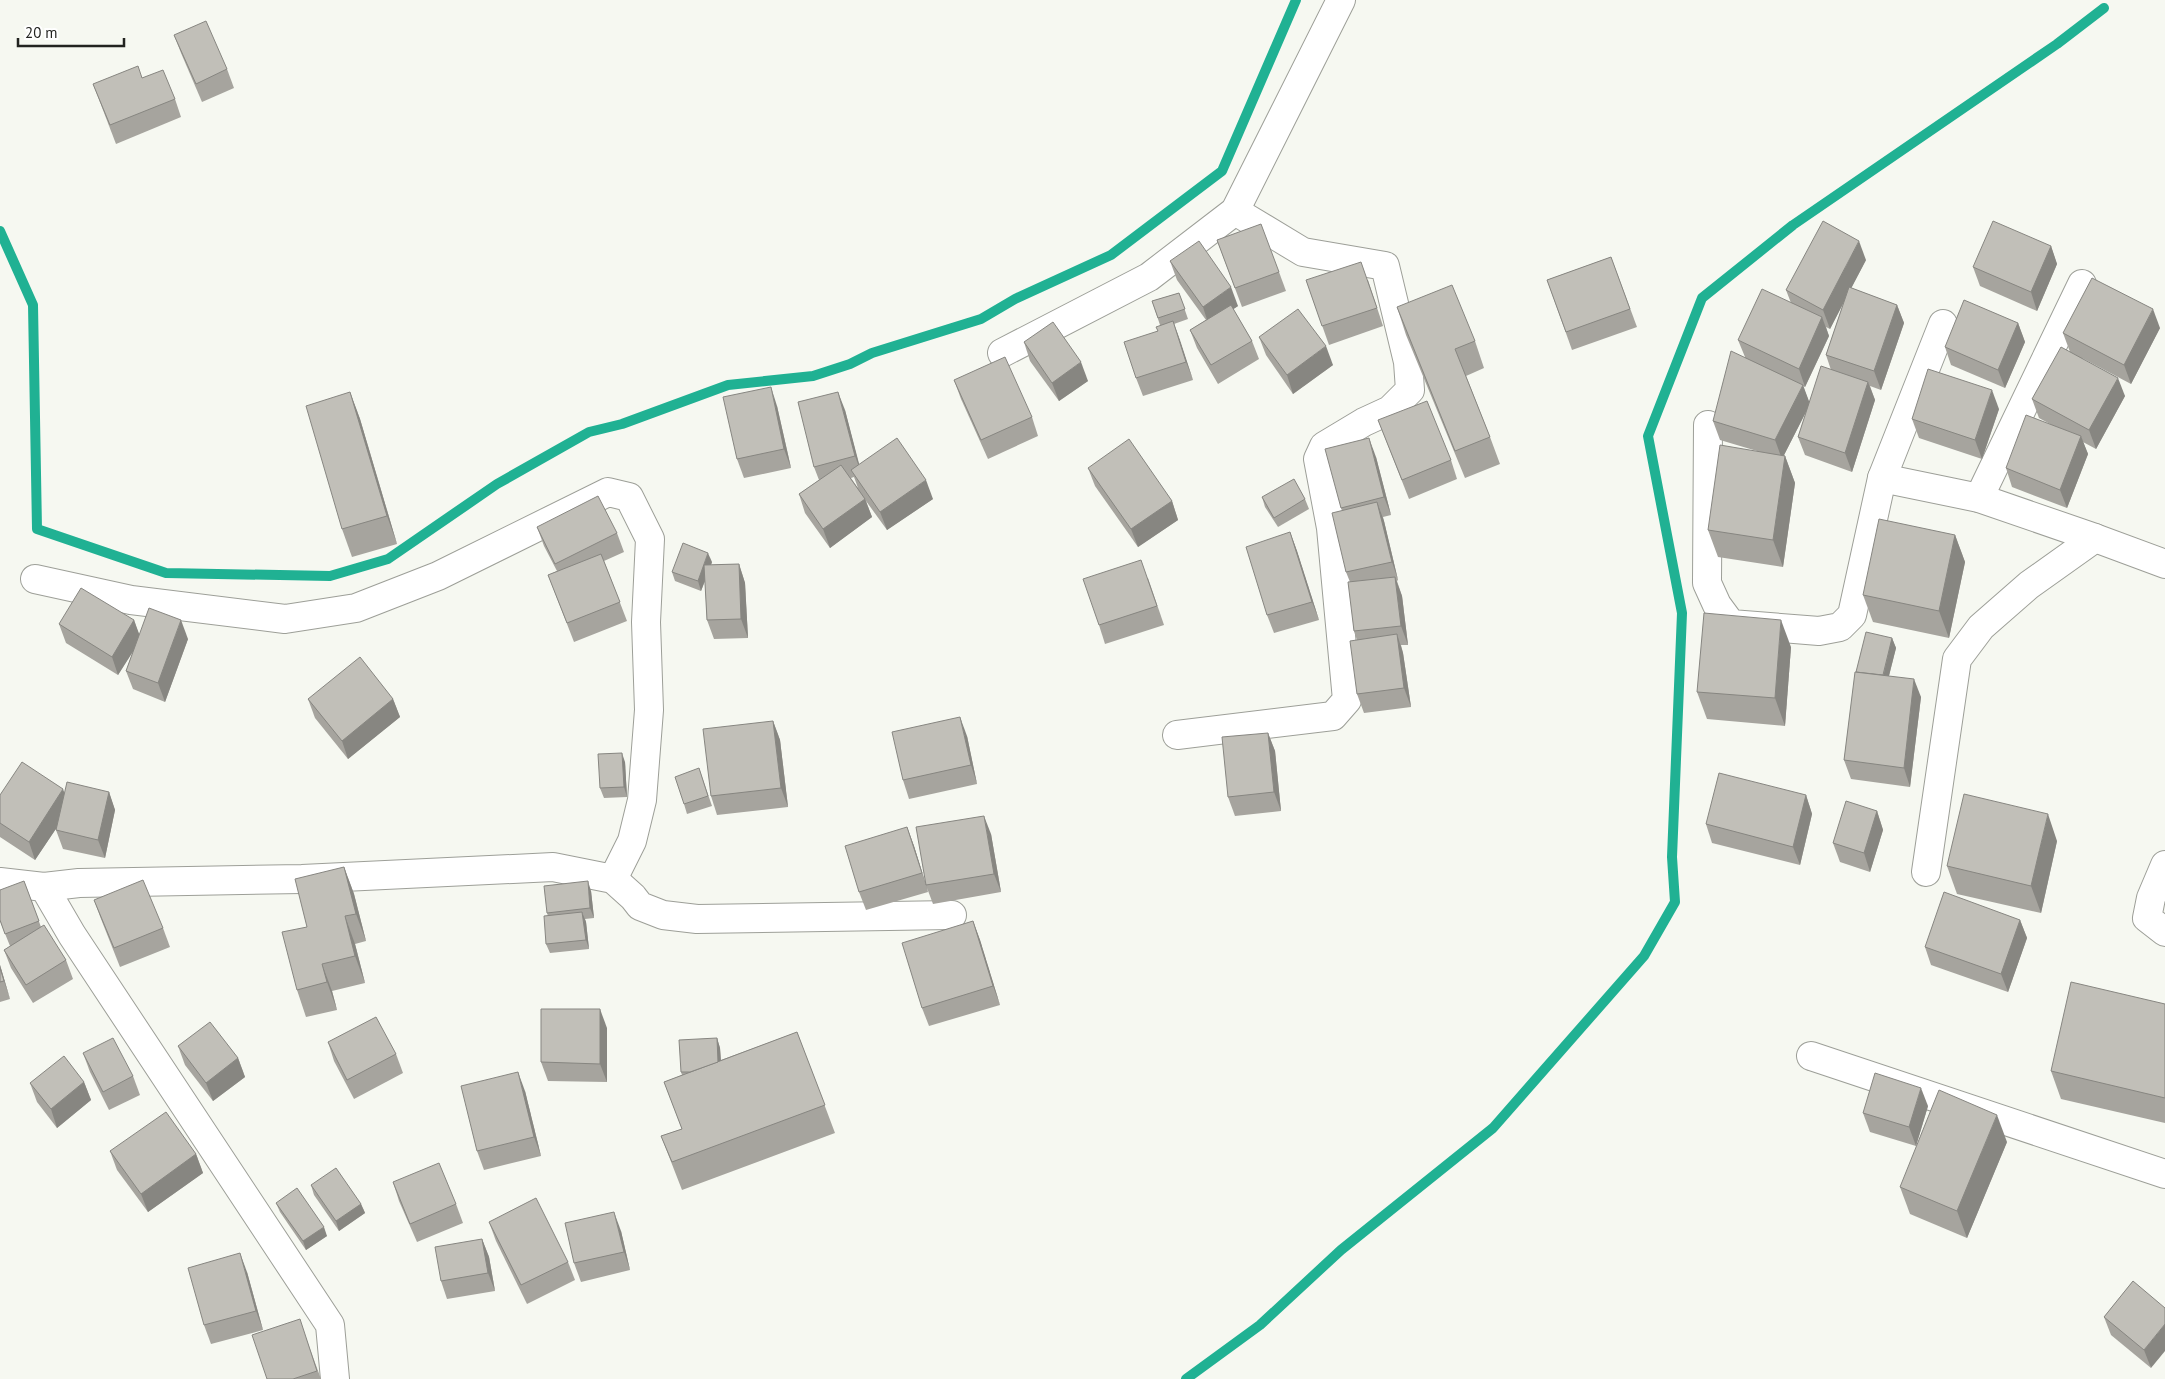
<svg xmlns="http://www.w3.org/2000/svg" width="2165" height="1379" font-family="'PT Sans',sans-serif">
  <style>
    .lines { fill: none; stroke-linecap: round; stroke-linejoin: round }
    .stream { stroke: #20b193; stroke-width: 10 }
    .minor-casing { stroke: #9d9f98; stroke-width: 30 }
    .minor { stroke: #fff; stroke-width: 28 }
    .wall { fill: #a6a49e; fill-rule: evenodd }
    .shaded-wall { fill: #878681 }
    .building { fill: #c1bfb8; stroke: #878681 }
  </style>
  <rect width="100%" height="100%" fill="#f6f8f1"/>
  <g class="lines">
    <g class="stream">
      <polyline points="0,231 33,305 37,529 166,573 330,576 388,559 497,484 589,432 622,424 728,385 813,376 850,364 872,353 981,319 1015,299 1111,255 1222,171 1296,0"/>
      <polyline points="1186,1379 1260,1325 1341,1250 1493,1128 1644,956 1675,902 1672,857 1682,613 1648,436 1702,298 1793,225 2057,44 2104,8"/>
    </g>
    <g class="minor-casing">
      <g id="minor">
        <polyline points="1002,353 1149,277 1235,211 1341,0"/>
        <polyline points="1708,425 1707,583 1717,605 1731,624 1819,631 1840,627 1852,615 1882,478 1943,324"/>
        <polyline points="1882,478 1979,498 2095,538 2165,564"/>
        <polyline points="1979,498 2082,284"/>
        <polyline points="35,579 131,600 285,619 356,608 438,576 608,492 629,497 650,539 646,622 649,710 642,800 632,841 613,879"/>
        <polyline points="1177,735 1333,716 1347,700 1331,528 1318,459 1324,446 1364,422 1390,410 1410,390 1408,362 1385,266 1303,252 1235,211"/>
        <polyline points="2165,865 2151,898 2147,918 2165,932"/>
        <polyline points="1926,872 1957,659 1981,627 2029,585 2095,538"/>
        <polyline points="0,882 44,887 72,935 330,1325 335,1379"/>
        <polyline points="44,887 79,883 302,879 553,867 613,879 633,897 640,906 663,915 697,919 952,915"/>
        <polyline points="1811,1056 2165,1174"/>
      </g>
    </g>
    <use href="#minor" class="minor"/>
  </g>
  <g class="wall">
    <polygon points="174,35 227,69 234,88 202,102 181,53"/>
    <polygon points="142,78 175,99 181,117 116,144 93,84"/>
    <polygon points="1217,240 1279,272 1286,291 1242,307"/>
    <polygon points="2051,246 2057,264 2037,311 1980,286 1973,267"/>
    <polygon points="1611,257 1637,327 1572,350 1547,280"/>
    <path d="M1866,260L1851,288L1897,305L1904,323L1881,390L1870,386L1875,400L1852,472L1805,455L1798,437L1807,410L1784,455L1785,456L1795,483L1783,567L1718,557L1708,530L1757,451L1720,440L1713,421L1745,357L1738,340L1791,303L1786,290ZM1845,299L1826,355L1831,370L1809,402L1803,386L1805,387L1829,336L1826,327L1830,329Z"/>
    <polygon points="1170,261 1238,306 1233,309 1252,341 1259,359 1218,384 1197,348 1190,330 1206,320 1177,280"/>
    <polygon points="1306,280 1368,280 1383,326 1329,345"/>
    <polygon points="1179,293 1188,319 1174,324 1193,380 1143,396 1136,378 1160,325 1152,301"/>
    <polygon points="1397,307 1475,341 1484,368 1466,376 1490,437 1500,464 1465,478 1406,335"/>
    <polygon points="2018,323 2025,342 2005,388 1951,365 1945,347"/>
    <polygon points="2160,328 2131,384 2082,358 2125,396 2096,449 2083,442 2088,454 2067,508 2012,487 2006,468 2050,424 2039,418 2032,399 2070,352 2063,333"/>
    <polygon points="1259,337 1333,365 1293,394 1266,355"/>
    <polygon points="1024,342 1088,381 1059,401 1030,361"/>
    <polygon points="954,380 1032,417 1038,436 988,459 961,399"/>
    <polygon points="350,392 360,419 397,544 352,557 342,529"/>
    <polygon points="777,406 791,468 744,478 737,459"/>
    <polygon points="1999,409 1982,459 1919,438 1912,419"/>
    <path d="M845,410L859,465L933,499L887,530L866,501L872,517L830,548L805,513L799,494L819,480L814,467ZM854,477L858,488L851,478Z"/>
    <polygon points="1378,420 1451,460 1457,479 1409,499"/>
    <polygon points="1376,457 1391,515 1383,517 1398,580 1397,581 1402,596 1408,645 1401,645 1403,653 1411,707 1364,713 1357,694 1357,640 1354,631 1350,582 1346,572 1342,510 1341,508"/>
    <polygon points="1088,468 1172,501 1178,520 1138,547 1095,486"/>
    <polygon points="1262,497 1305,499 1309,509 1278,527 1265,507"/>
    <polygon points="537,527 617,533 624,552 604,561 627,621 574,642 548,575 557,571 544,546"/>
    <polygon points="1290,532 1297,551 1319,620 1274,633 1267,615"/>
    <polygon points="1955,535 1965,562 1949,638 1873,622 1863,595"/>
    <polygon points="712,562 711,565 739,564 745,583 748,638 714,639 707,620 705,581 701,591 675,581 672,572"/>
    <polygon points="1148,578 1164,625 1105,644 1099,625"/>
    <polygon points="134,620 139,635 188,639 165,702 133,689 126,671 133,651 118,675 66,643 59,624"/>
    <polygon points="1892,638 1896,648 1889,676 1921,697 1910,787 1851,779 1844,760 1856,672"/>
    <polygon points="1791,647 1785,726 1707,719 1697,692"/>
    <polygon points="308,699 393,699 400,717 348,759 315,718"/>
    <polygon points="773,721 780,740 788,807 717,815 711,796"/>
    <polygon points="1268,733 1275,751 1281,811 1235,816 1228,797"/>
    <polygon points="967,736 977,784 909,799 903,780"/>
    <polygon points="625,762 627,797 604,798 600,788"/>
    <polygon points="699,768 712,806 687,814 684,804"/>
    <polygon points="109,792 115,810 105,858 63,849 56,830 57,827 35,860 0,837 0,795"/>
    <polygon points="1806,795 1812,814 1800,865 1712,843 1706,824"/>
    <polygon points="1877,811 1883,830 1870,872 1840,862 1833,843"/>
    <polygon points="907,827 914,846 926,884 991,834 1001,892 933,904 927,888 928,892 866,910 859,892"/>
    <polygon points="2057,841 2041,913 1957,894 1947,866"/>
    <polygon points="344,867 354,894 366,941 355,944 365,983 332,991 337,1010 306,1017 297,990 307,927"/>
    <polygon points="24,881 41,927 66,960 73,979 33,1003 11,968 4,950 10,946 0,921"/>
    <polygon points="591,891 594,918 585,919 586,922 589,949 550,953 546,944 548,916 547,913"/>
    <polygon points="94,900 163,928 170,947 120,967 101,919"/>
    <polygon points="2020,920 2027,938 2008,992 1931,965 1925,947"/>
    <polygon points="973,921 980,940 1000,1005 929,1026 922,1008"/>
    <polygon points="0,965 10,999 0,1002"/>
    <polygon points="2165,1004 2165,1123 2061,1099 2051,1071"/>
    <polygon points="607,1028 607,1082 548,1081 541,1062"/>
    <polygon points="797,1032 835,1133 682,1190 661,1136 682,1129 664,1082 682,1075 681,1072 717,1038 720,1048 721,1060"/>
    <polygon points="328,1042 396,1054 403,1073 354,1099 334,1061"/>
    <polygon points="178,1046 238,1058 245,1077 213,1101 185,1065"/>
    <polygon points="83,1053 133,1076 140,1095 109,1110 90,1072"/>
    <polygon points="84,1082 91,1100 57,1128 37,1102 30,1083"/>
    <polygon points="525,1091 541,1156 484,1170 477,1151"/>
    <polygon points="1928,1106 1916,1146 1870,1132 1863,1113"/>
    <polygon points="2007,1142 1967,1238 1910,1214 1900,1187"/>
    <polygon points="110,1151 196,1154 203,1173 148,1212 117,1170"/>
    <polygon points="393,1182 456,1204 463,1223 417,1242 399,1201"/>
    <polygon points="311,1185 361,1204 365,1213 339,1231 314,1195"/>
    <polygon points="276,1203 327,1236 306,1250 280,1212"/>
    <polygon points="489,1222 568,1262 575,1280 527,1304 496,1241"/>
    <polygon points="621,1231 630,1270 581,1282 574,1263"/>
    <polygon points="482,1239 489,1257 495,1291 447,1299 441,1281"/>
    <polygon points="247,1272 263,1330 211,1344 204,1325"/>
    <polygon points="2133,1281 2151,1368 2111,1335 2104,1317"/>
    <polygon points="306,1338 321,1379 267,1379"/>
  </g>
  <g class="shaded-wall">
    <polygon points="1859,241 1866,260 1830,329 1823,310"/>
    <polygon points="2051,246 2057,264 2037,311 2031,292"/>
    <polygon points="1231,287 1238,306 1209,326 1203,307"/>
    <polygon points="1897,305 1904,323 1881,390 1874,371"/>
    <polygon points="2153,309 2160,328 2131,384 2124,365"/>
    <polygon points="1822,317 1829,336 1805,387 1799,369"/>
    <polygon points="1173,321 1180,340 1193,380 1186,362"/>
    <polygon points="2018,323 2025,342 2005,388 1998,370"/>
    <polygon points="1326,346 1333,365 1293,394 1287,375"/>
    <polygon points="1081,362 1088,381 1059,401 1052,383"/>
    <polygon points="2118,378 2125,396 2096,449 2089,430"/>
    <polygon points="1868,382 1875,400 1852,472 1845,453"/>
    <polygon points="1803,385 1810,404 1782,459 1775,440"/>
    <polygon points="771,387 777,406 791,468 784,449"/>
    <polygon points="1992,390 1999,409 1982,459 1975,440"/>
    <polygon points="350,392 360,419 397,544 387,516"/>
    <polygon points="838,392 845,410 862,475 855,456"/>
    <polygon points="2081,436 2088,454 2067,508 2060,490"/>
    <polygon points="1369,438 1376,457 1391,515 1384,497"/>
    <polygon points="1785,456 1795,483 1783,567 1773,540"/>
    <polygon points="926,480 933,499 887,530 880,512"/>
    <polygon points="865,499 872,517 830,548 823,529"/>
    <polygon points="1172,501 1178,520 1138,547 1131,529"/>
    <polygon points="1377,502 1384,521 1398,580 1392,562"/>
    <polygon points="1290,532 1297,551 1319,620 1312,602"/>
    <polygon points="1955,535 1965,562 1949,638 1939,611"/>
    <polygon points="708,553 712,562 701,591 698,581"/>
    <polygon points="739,564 745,583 748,638 741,619"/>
    <polygon points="1395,577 1402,596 1408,645 1401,626"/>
    <polygon points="134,620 141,639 118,675 112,657"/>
    <polygon points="181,620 188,639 165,702 158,683"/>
    <polygon points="1781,620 1791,647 1785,726 1775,698"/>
    <polygon points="1397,634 1403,653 1411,707 1404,688"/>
    <polygon points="1892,638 1896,648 1885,691 1882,682"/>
    <polygon points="1914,679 1921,697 1910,787 1904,768"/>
    <polygon points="393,699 400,717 348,759 342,741"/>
    <polygon points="960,717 967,736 977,784 971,765"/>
    <polygon points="773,721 780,740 788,807 781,788"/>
    <polygon points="1268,733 1275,751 1281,811 1274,792"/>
    <polygon points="622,753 625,762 627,797 624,787"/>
    <polygon points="63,789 70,808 35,860 29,842"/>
    <polygon points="109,792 115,810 105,858 98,840"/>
    <polygon points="1806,795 1812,814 1800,865 1793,847"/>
    <polygon points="1877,811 1883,830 1870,872 1864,853"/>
    <polygon points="2048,814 2057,841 2041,913 2031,886"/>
    <polygon points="984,816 991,834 1001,892 994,874"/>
    <polygon points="907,827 914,846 928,892 922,873"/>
    <polygon points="344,867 354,894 366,941 356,914"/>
    <polygon points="588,881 591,891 594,918 590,908"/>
    <polygon points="582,912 586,922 589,949 586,940"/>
    <polygon points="345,916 355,944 365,983 355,956"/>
    <polygon points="2020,920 2027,938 2008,992 2001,974"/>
    <polygon points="973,921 980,940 1000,1005 993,986"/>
    <polygon points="322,964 332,991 337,1010 327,982"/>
    <polygon points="0,965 10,999 4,981 0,968"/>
    <polygon points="600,1009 607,1028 607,1082 600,1064"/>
    <polygon points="717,1038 720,1048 722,1080 718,1071"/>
    <polygon points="238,1058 245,1077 213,1101 206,1083"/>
    <polygon points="518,1072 525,1091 541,1156 534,1137"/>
    <polygon points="84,1082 91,1100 57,1128 51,1109"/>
    <polygon points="1921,1088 1928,1106 1916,1146 1909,1127"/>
    <polygon points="1997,1115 2007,1142 1967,1238 1957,1211"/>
    <polygon points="196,1154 203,1173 148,1212 141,1194"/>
    <polygon points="361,1204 365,1213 339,1231 336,1221"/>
    <polygon points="614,1212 621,1231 630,1270 624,1252"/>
    <polygon points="324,1227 327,1236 306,1250 303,1241"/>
    <polygon points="482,1239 489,1257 495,1291 488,1273"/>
    <polygon points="240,1253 247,1272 263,1330 256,1311"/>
    <polygon points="2165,1324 2165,1351 2151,1368 2144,1350"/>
  </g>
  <g class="building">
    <polygon points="206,21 227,69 196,84 174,35"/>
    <polygon points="138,66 142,78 163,70 175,99 110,125 93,84"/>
    <polygon points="1823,221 1859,241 1823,310 1786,290"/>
    <polygon points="1993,221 2051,246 2031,292 1973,267"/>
    <polygon points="1261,224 1279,272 1235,288 1217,240"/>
    <polygon points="1199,241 1231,287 1203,307 1170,261"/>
    <polygon points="1611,257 1630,309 1566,332 1547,280"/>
    <polygon points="1361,262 1377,308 1322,326 1306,280"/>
    <polygon points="2092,278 2153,309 2124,365 2063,333"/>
    <polygon points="1452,285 1475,341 1455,349 1490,437 1455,451 1397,307"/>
    <polygon points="1849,287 1897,305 1874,371 1826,355"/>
    <polygon points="1762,289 1822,317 1799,369 1738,340"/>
    <polygon points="1179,293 1185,309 1158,318 1152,301"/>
    <polygon points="1964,300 2018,323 1998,370 1945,347"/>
    <polygon points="1231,305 1252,341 1211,365 1190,330"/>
    <polygon points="1298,309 1326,346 1287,375 1259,337"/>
    <polygon points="1173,321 1186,362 1136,378 1124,342 1158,331 1156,327"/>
    <polygon points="1053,322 1081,362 1052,383 1024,342"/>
    <polygon points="2061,347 2118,378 2089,430 2032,399"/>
    <polygon points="1731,351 1803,385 1775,440 1713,421"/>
    <polygon points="1005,357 1032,417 981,440 954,380"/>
    <polygon points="1821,366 1868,382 1845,453 1798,437"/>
    <polygon points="1928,369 1992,390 1975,440 1912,419"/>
    <polygon points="771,387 784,449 737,459 723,397"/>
    <polygon points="350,392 387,516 342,529 306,406"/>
    <polygon points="838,392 855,456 814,467 798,402"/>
    <polygon points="1427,401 1451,460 1402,480 1378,420"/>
    <polygon points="2026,415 2081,436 2060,490 2006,468"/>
    <polygon points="897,438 926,480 880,512 851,470"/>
    <polygon points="1369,438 1384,497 1341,508 1325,449"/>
    <polygon points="1129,439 1172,501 1131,529 1088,468"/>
    <polygon points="1720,445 1785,456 1773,540 1708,530"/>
    <polygon points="841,465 865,499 823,529 799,494"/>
    <polygon points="1294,479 1305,499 1274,518 1262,497"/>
    <polygon points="598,496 617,533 555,564 537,527"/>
    <polygon points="1377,502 1392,562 1346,572 1332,513"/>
    <polygon points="1879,519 1955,535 1939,611 1863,595"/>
    <polygon points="1290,532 1312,602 1267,615 1246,547"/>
    <polygon points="683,543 708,553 698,581 672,572"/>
    <polygon points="601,554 620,602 567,623 548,575"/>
    <polygon points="1141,560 1157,606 1099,625 1083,579"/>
    <polygon points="739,564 741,619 707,620 704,565"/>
    <polygon points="1395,577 1401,626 1354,631 1348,582"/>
    <polygon points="81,588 134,620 112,657 59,624"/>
    <polygon points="149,608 181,620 158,683 126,671"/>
    <polygon points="1704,613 1781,620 1775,698 1697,692"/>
    <polygon points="1866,632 1892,638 1883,675 1856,672"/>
    <polygon points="1397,634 1404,688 1357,694 1350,641"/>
    <polygon points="360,657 393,699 342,741 308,699"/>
    <polygon points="1855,672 1914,679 1904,768 1844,760"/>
    <polygon points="960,717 971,765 903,780 892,732"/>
    <polygon points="773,721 781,788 711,796 703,729"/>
    <polygon points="1268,733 1274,792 1228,797 1222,737"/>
    <polygon points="622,753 624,787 600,788 598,754"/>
    <polygon points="22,762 63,789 29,842 0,823 0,795"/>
    <polygon points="699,768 708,796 684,804 675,777"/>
    <polygon points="1719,773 1806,795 1793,847 1706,824"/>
    <polygon points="67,782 109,792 98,840 56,830"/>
    <polygon points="1964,794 2048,814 2031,886 1947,866"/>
    <polygon points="1846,801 1877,811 1864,853 1833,843"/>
    <polygon points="984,816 994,874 926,885 916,827"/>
    <polygon points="907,827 922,873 859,892 845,846"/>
    <polygon points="344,867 356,914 345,916 355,956 322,964 327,982 297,990 282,932 307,927 295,879"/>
    <polygon points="143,880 163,928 114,948 94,900"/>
    <polygon points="24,881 39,921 5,934 0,920 0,890"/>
    <polygon points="588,881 590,908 547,913 544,886"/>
    <polygon points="1944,892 2020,920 2001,974 1925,947"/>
    <polygon points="582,912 586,940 546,944 544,916"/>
    <polygon points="973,921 993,986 922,1008 902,943"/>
    <polygon points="44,925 66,960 26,985 4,950"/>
    <polygon points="0,968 4,981 0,982"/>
    <polygon points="2071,982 2165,1004 2165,1098 2051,1071"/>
    <polygon points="541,1009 600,1009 600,1064 541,1062"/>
    <polygon points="376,1017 396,1054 347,1080 328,1042"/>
    <polygon points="210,1022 238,1058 206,1083 178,1046"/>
    <polygon points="797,1032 825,1105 672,1162 661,1136 682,1129 664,1082"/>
    <polygon points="113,1038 133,1076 103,1092 83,1053"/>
    <polygon points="717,1038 718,1062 690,1072 681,1072 679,1040"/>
    <polygon points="64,1056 84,1082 51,1109 30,1083"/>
    <polygon points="518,1072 534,1137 477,1151 461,1086"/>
    <polygon points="1875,1073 1921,1088 1909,1127 1863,1113"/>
    <polygon points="1939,1090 1997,1115 1957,1211 1900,1187"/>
    <polygon points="166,1112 196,1154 141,1194 110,1151"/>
    <polygon points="439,1163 456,1204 410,1224 393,1182"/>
    <polygon points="336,1168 361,1204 336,1221 311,1185"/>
    <polygon points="297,1188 324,1227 303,1241 276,1203"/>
    <polygon points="536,1198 568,1262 521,1285 489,1222"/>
    <polygon points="614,1212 624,1252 574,1263 565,1223"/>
    <polygon points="482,1239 488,1273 441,1281 435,1247"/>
    <polygon points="240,1253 256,1311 204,1325 188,1268"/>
    <polygon points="2133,1281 2165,1308 2165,1324 2144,1350 2104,1317"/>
    <polygon points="300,1319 317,1371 293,1379 267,1379 252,1335"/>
  </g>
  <path d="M18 38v8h106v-8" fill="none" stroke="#222320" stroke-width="2.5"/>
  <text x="25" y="38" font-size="15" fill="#222320" stroke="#ffffff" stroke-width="4" paint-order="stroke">20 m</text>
</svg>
